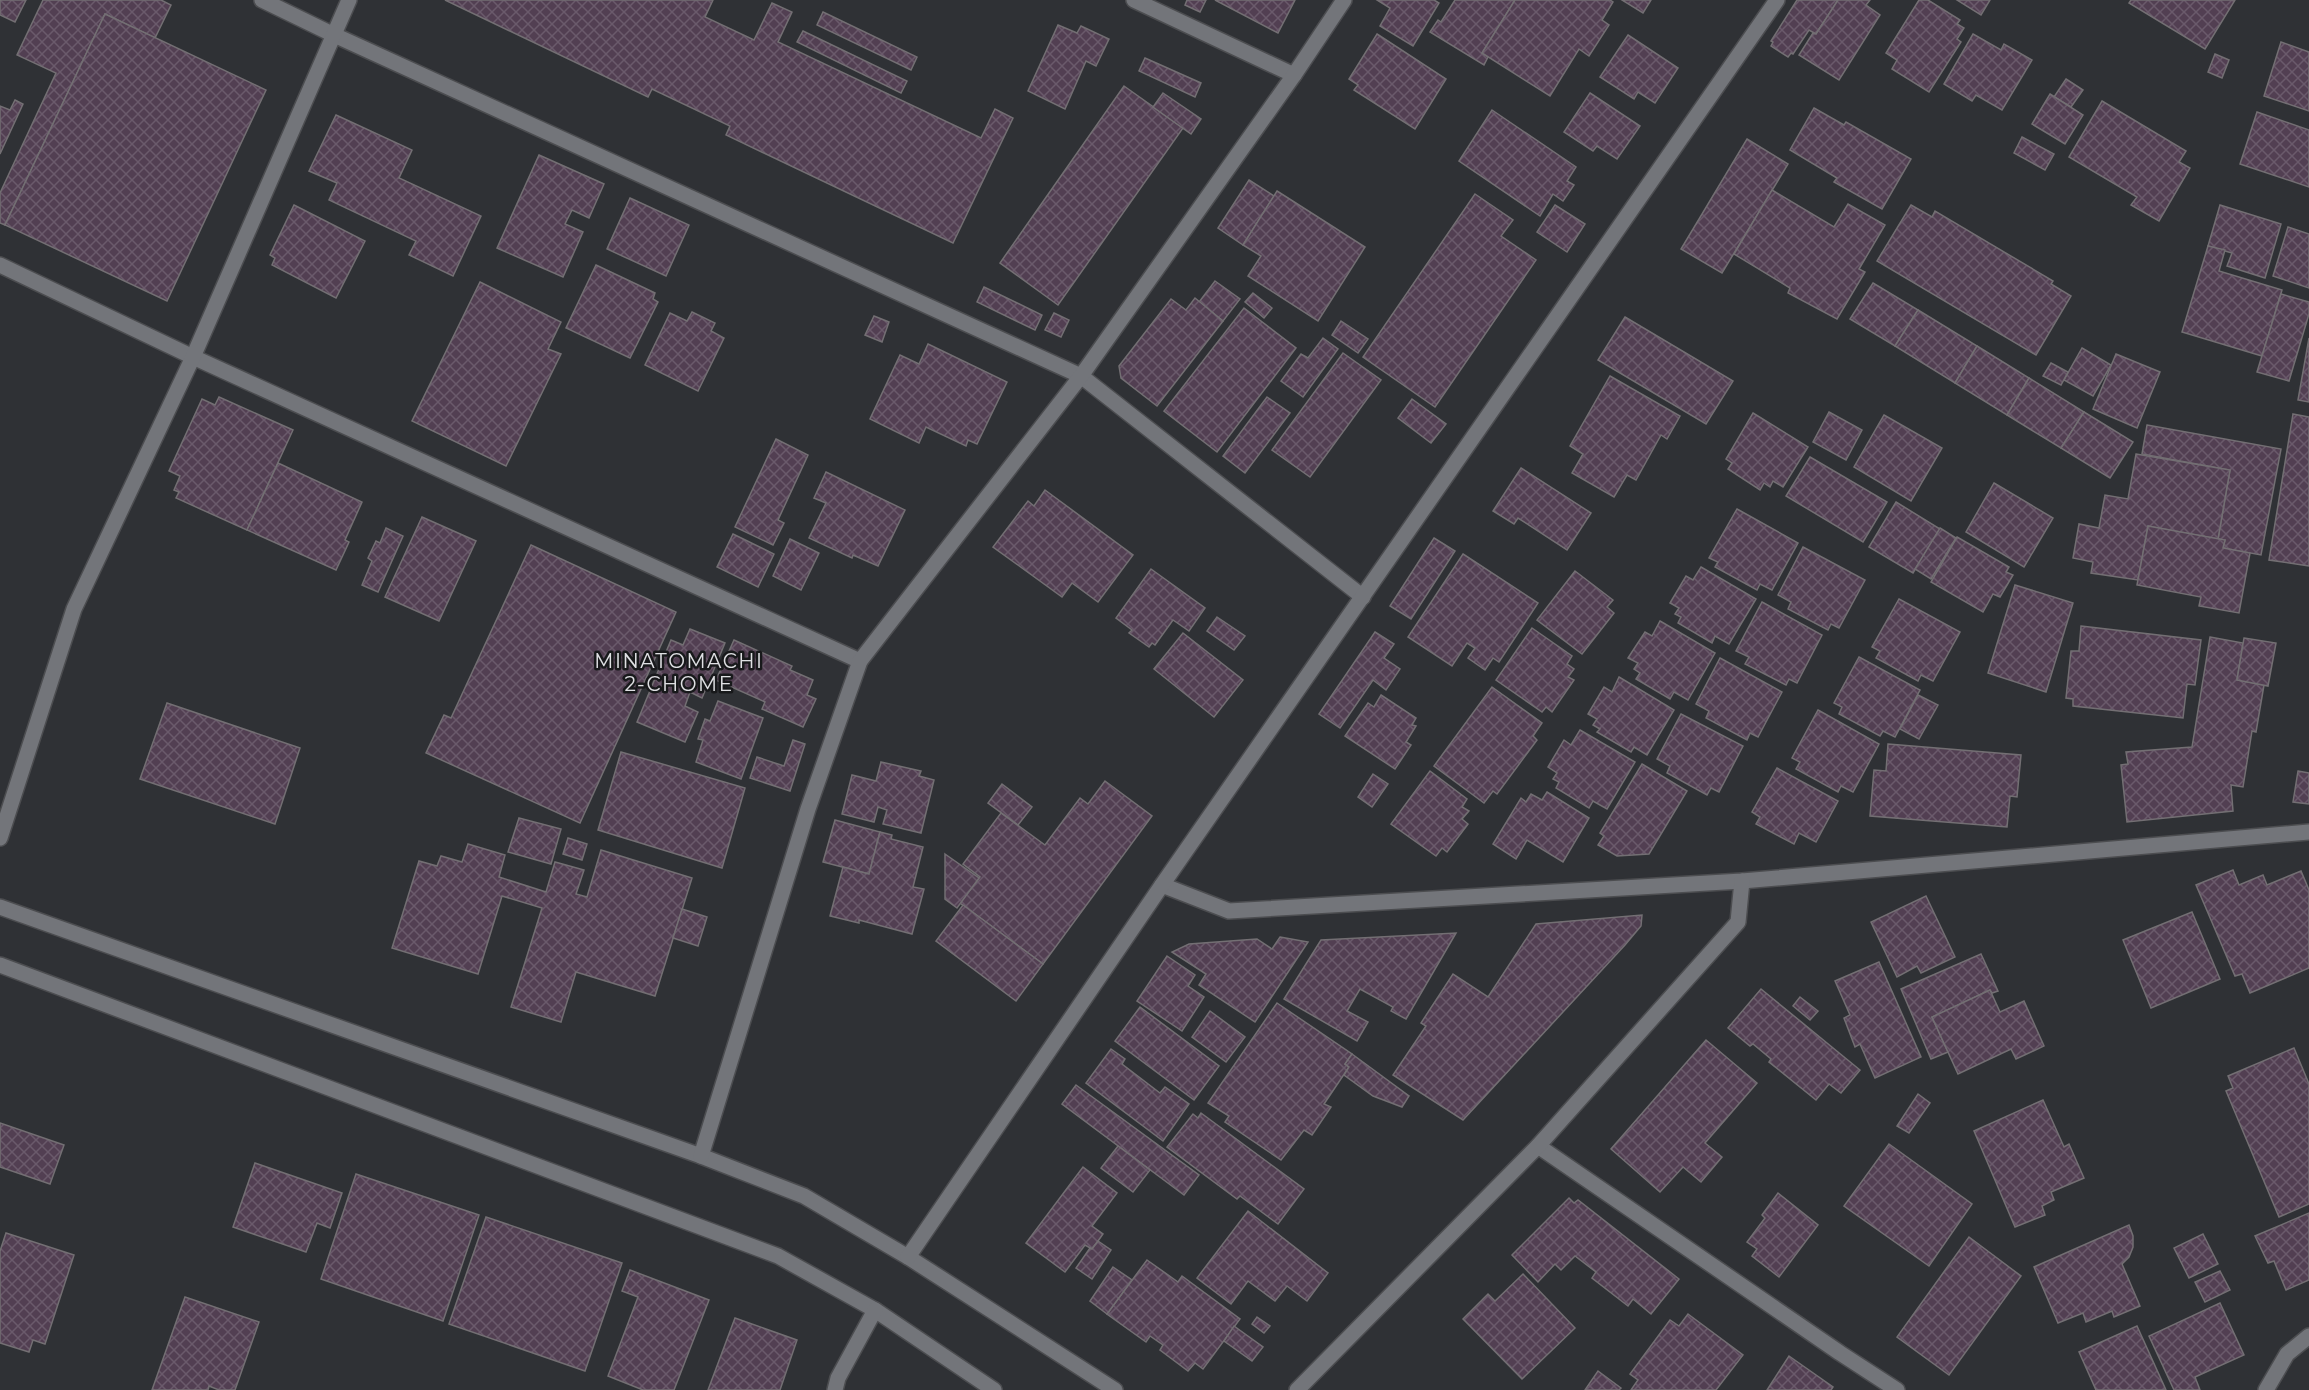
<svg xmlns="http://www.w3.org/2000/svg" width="2309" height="1390" font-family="Montserrat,sans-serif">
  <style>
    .building { fill: url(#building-cross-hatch); stroke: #736f73; stroke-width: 1.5 }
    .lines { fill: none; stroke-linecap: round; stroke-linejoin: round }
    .minor-casing { stroke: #4c4d50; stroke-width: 18 }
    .minor { stroke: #73757a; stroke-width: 15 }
    .labels { text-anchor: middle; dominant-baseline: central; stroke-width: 5; stroke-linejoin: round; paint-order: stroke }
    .neighbourhood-label { font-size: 20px; letter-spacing: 1.5px; fill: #dfe0e3; stroke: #18191b }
  </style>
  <defs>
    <pattern id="building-cross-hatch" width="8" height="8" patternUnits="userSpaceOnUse" patternTransform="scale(1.5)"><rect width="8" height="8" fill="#523f52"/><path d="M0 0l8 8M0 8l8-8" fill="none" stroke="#6a5a6b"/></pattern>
  </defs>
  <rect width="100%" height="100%" fill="#2f3135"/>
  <g class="building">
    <polygon points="0,0 26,0 15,22 0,15"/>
    <polygon points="43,0 161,0 171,5 155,38 105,14 5,225 0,223 0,193 56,73 17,55"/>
    <polygon points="445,0 713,0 705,17 754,40 772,3 792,12 778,42 981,138 995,109 1013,118 953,243 726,135 730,126 652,89 648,97"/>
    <polygon points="1187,0 1206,0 1200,12 1185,5"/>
    <polygon points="1215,0 1295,0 1278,33"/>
    <polygon points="1377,0 1434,0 1439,3 1413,46 1380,26 1390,8"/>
    <polygon points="1455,0 1515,0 1482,53 1488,57 1484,65 1430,32 1438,20 1441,22"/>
    <polygon points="1515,0 1610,0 1613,2 1602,20 1609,25 1589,56 1579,49 1550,96 1482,53"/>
    <polygon points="1622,0 1651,0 1643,13"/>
    <polygon points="1797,0 1838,0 1816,34 1809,30 1793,54 1791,53 1788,57 1771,46 1773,42 1771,41"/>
    <polygon points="1838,0 1870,0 1866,5 1880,15 1839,80 1799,55 1813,33 1816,34"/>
    <polygon points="1919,0 1928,0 1960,20 1957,24 1964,28 1957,39 1961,42 1929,92 1892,69 1897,60 1886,53"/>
    <polygon points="1957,0 1990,0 1981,15"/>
    <polygon points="2131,0 2235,0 2205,49 2129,3"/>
    <polygon points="823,12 917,57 911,70 817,25"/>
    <polygon points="105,14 266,90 167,301 5,225"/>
    <polygon points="1058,25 1077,33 1081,26 1109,39 1096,66 1086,61 1065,109 1028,91"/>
    <polygon points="803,31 907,81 901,93 797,42"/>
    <polygon points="1377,34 1446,79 1415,129 1354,90 1358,85 1349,79"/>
    <polygon points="1973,34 2001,50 2004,44 2032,60 2002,110 1976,95 1972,101 1944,84"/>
    <polygon points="1628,35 1678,68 1655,103 1638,92 1634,99 1600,77"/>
    <polygon points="2281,42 2309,52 2309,111 2264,96"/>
    <polygon points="2215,54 2229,60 2222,78 2208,72"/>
    <polygon points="1145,58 1201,83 1195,97 1139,71"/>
    <polygon points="2066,79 2083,90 2071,107 2054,97"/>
    <polygon points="1124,86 1183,128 1058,305 1000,263"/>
    <polygon points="1163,93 1201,119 1191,134 1153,107"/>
    <polygon points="1590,93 1640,126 1617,159 1597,146 1593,151 1564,132"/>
    <polygon points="2050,94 2083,115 2065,144 2032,124"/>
    <polygon points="15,100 23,104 0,154 0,106 10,110"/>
    <polygon points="2102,101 2186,151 2179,162 2190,168 2159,221 2131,205 2137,197 2069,157"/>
    <polygon points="1814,108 1844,125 1846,122 1911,159 1882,209 1834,182 1837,178 1790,150"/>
    <polygon points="1492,110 1576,167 1567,181 1574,185 1563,201 1553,194 1540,216 1459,161"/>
    <polygon points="2257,112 2309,130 2309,187 2240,164"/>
    <polygon points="336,115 412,150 399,178 481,216 453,276 409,255 416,241 329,200 337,183 309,171"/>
    <polygon points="2022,137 2054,154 2045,170 2014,153"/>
    <polygon points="1747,139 1788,164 1722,273 1681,249"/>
    <polygon points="539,155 604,184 589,218 572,210 565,224 583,232 563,277 497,248"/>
    <polygon points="1249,180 1274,196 1243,245 1218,228"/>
    <polygon points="1772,190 1834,227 1848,204 1885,225 1859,269 1865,272 1837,319 1788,293 1790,288 1734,254"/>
    <polygon points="1277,191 1365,247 1318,321 1248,276 1261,256 1243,245"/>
    <polygon points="1475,194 1513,220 1501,236 1536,260 1435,407 1363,357"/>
    <polygon points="630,198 689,225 666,276 607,249"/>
    <polygon points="294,205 365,241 336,298 272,265 275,258 270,255"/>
    <polygon points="1555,205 1585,224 1567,252 1537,232"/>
    <polygon points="1911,205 1932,217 1935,211 2053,281 2051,284 2071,296 2036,355 1877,261"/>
    <polygon points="2220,205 2281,224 2265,278 2227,266 2232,253 2208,246"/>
    <polygon points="2288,227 2309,234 2309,288 2273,276"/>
    <polygon points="2208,246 2225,250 2219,271 2282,290 2262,356 2182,332"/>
    <polygon points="596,265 655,293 653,299 658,302 630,358 566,328"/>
    <polygon points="1215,281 1240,299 1223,321 1199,302"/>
    <polygon points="480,282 561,322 548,349 561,354 506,466 412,421"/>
    <polygon points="1873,283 1918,310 1895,346 1850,319"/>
    <polygon points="984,287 1042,315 1035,330 977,302"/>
    <polygon points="1253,293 1272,308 1264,318 1245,302"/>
    <polygon points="2281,294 2309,302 2309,314 2289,381 2257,372"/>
    <polygon points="1195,298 1223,321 1157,406 1121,378 1119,366 1171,299 1186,310"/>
    <polygon points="1244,308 1296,348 1217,452 1164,411"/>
    <polygon points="1918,310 1977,346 1955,383 1895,346"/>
    <polygon points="692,312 715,323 711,331 724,338 698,391 645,365 670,313 687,321"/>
    <polygon points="1054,313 1069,320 1061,337 1045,330"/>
    <polygon points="874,316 889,322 882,342 865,335"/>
    <polygon points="1625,317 1733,381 1706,424 1598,360"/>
    <polygon points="1341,321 1368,339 1358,353 1332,335"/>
    <polygon points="1323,338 1338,349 1303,397 1281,381 1301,354 1308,358"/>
    <polygon points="2309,338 2309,402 2298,400"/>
    <polygon points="928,344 1007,382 977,444 968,440 966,446 926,427 919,443 870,419 900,355 919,364"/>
    <polygon points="1977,346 2029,378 2007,415 1955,383"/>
    <polygon points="2082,348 2111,365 2093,396 2064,380"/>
    <polygon points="1343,353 1381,380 1310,477 1272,450"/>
    <polygon points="2116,354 2160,372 2137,428 2093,409"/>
    <polygon points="2051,363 2068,372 2061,385 2043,376"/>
    <polygon points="1610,376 1680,416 1667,439 1661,435 1636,480 1627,475 1614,497 1572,473 1583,454 1570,446"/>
    <polygon points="2029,378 2084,412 2061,448 2007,415"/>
    <polygon points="219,397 293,430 247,530 176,498 179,492 174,490 180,476 169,471 202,399 215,405"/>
    <polygon points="1267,397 1290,413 1245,473 1223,456"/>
    <polygon points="1412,399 1446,424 1431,443 1398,418"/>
    <polygon points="1829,412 1862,430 1846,460 1813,442"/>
    <polygon points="2084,412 2133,442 2110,478 2061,448"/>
    <polygon points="1753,413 1808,447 1783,487 1773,481 1770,487 1764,483 1760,490 1728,469 1732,463 1726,459"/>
    <polygon points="2293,414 2309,417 2309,566 2269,560"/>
    <polygon points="1884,415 1942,448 1911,501 1854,467"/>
    <polygon points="2147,425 2281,449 2261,555 2223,548 2225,540 2218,539 2230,470 2142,454"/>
    <polygon points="776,439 808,455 778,520 784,523 773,545 735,527"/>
    <polygon points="2136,454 2230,470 2218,539 2148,526 2138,580 2091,573 2093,562 2073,558 2079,524 2099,528 2105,495 2128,499"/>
    <polygon points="1810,457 1887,502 1863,542 1786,496"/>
    <polygon points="278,463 362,502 345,540 349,542 336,570 247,530"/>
    <polygon points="1521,468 1591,513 1567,550 1518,518 1514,524 1493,511"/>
    <polygon points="826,472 905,510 878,566 853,555 852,558 809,538 826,503 814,498"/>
    <polygon points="1994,483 2053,518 2024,567 1966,532"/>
    <polygon points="1045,490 1133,555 1098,602 1072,583 1062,597 993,547 1028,501 1034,506"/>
    <polygon points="1896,502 1940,529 1913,573 1869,547"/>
    <polygon points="1737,509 1798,543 1772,590 1760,584 1757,590 1715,567 1718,562 1709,558"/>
    <polygon points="422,517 476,541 439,621 385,597"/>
    <polygon points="2148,526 2225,540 2223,548 2250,553 2239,613 2199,606 2201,597 2137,585"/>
    <polygon points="386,528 403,536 378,592 362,585 372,561 368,558 376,541 380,543"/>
    <polygon points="1940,528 1956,538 1931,579 1915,569"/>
    <polygon points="733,534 774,554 758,587 717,567"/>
    <polygon points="1957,537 2009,567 2006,572 2013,575 2000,597 1993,594 1983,612 1931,582"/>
    <polygon points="1434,538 1455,551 1411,619 1390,606"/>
    <polygon points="790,539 819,553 801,590 773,576"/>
    <polygon points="531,545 676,612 580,823 426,753 444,715 451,718"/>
    <polygon points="1803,547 1865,580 1839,628 1831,624 1828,630 1788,609 1791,602 1778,595"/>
    <polygon points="1463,554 1538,603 1499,662 1493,658 1485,670 1468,658 1475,648 1467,643 1452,666 1408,637"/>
    <polygon points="1701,567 1756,599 1729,644 1715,636 1712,643 1678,623 1681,617 1675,614 1679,608 1670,603 1686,576 1693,580"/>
    <polygon points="1151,569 1205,608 1189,631 1173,620 1155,645 1152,643 1149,647 1129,633 1132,630 1116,618"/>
    <polygon points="1575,571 1613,600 1607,607 1614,613 1582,654 1537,620"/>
    <polygon points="2015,585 2073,603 2046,692 1988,673"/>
    <polygon points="1899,599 1960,632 1933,681 1921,675 1918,681 1876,658 1880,651 1872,647"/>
    <polygon points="1762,602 1822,635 1797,683 1789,679 1786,685 1745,664 1749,657 1736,651"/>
    <polygon points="1217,617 1245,636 1234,650 1207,631"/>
    <polygon points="1660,621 1715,653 1688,700 1674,692 1670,699 1636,679 1640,673 1634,669 1638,663 1628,658 1645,632 1652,636"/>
    <polygon points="2081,626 2201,640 2195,685 2187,684 2183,718 2073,706 2073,699 2066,698 2071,651 2079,651"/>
    <polygon points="1532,628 1572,656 1567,664 1574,669 1568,677 1574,680 1552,712 1546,707 1542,712 1496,680"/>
    <polygon points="690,629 725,643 702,698 690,692 685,706 698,712 685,742 637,722 671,640 683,645"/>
    <polygon points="1375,632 1394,644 1384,658 1400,669 1386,690 1373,680 1340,728 1319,714"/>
    <polygon points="1183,633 1243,680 1214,717 1154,669"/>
    <polygon points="2210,637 2243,643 2237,680 2264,685 2256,732 2252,731 2243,787 2231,785 2233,811 2127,822 2121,765 2128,764 2126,752 2192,747"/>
    <polygon points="2244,638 2276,643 2268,686 2237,680"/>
    <polygon points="734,640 792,666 790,670 813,680 807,695 816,699 803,727 762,709 765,702 716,680"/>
    <polygon points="1859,657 1920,690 1895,737 1883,731 1880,736 1839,714 1842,707 1834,703"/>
    <polygon points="1720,658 1782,692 1758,737 1750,733 1747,740 1706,718 1709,711 1696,704"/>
    <polygon points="1619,677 1674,710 1647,755 1634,747 1631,752 1597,732 1600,729 1593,725 1597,719 1588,714 1604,687 1612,692"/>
    <polygon points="1492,687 1542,723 1533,736 1537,740 1497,794 1493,791 1484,803 1434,766"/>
    <polygon points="1381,695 1416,718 1412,725 1416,726 1406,742 1411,745 1395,769 1345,736 1368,703 1374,707"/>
    <polygon points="1918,695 1938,705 1919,739 1900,729"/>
    <polygon points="718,701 763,718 741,779 696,762 703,740 698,739 705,719 710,721"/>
    <polygon points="167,703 300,748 275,824 140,779"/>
    <polygon points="1818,710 1879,744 1853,792 1841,786 1838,792 1796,769 1800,762 1792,758"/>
    <polygon points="1681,714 1743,746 1719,792 1711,788 1707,795 1667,773 1670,766 1657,759"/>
    <polygon points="1580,730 1635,762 1607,809 1593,801 1589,808 1556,788 1559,782 1553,779 1557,773 1548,767 1564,740 1571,745"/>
    <polygon points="793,740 805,744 790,791 750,778 757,757 784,766"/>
    <polygon points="1888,744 2021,755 2017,797 2010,796 2007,827 1870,816 1874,770 1886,771"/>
    <polygon points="621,752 745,788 722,868 598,830"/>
    <polygon points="881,762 921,771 919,776 934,780 921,833 883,824 887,810 878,807 874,822 842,814 852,775 876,781"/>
    <polygon points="1642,764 1687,791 1649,854 1617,856 1598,845 1604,836 1600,833"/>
    <polygon points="1777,768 1838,801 1816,842 1799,833 1794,844 1756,824 1760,817 1752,812"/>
    <polygon points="1430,771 1467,799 1462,807 1469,811 1462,819 1468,824 1447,852 1442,848 1436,856 1391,824"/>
    <polygon points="2298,771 2309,773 2309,804 2293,802"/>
    <polygon points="1373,774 1388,784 1372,807 1358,797"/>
    <polygon points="1105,781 1152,816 1043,964 960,903 980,877 963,864 1001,813 1045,845 1080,798 1088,804"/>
    <polygon points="1002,784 1032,807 1018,825 988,803"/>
    <polygon points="1547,792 1589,818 1563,862 1527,840 1516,859 1493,844 1521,798 1526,802 1531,794 1542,800"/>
    <polygon points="519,818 561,829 551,864 508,852"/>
    <polygon points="835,820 880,832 869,874 823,862"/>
    <polygon points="880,832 892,835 891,839 923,847 913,887 924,889 912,934 859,920 859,923 830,916 843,867 869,874"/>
    <polygon points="568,838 587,844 582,860 563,854"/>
    <polygon points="468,844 505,855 499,877 546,892 555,862 584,870 576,894 587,897 601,850 692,878 655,996 576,972 561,1022 511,1007 542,908 502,896 478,974 392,948 419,861 437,866 441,856 462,862"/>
    <polygon points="945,854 979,878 957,908 945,899"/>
    <polygon points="2233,870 2239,885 2263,875 2267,885 2301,871 2309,890 2309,968 2250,993 2242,974 2235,976 2196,885"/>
    <polygon points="1926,896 1955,957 1921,973 1917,966 1897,977 1871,922"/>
    <polygon points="963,905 1043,964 1016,1001 936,941"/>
    <polygon points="682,909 707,917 698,946 673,938"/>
    <polygon points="2192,912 2220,979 2151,1008 2123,940"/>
    <polygon points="1642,915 1641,926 1625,945 1463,1120 1393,1075 1426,1026 1421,1023 1453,974 1488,997 1536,924"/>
    <polygon points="1456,933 1406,1019 1391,1011 1393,1007 1360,989 1347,1011 1368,1022 1357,1041 1284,999 1321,940"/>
    <polygon points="1280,937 1308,942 1255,1022 1199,985 1206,974 1172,952 1189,944 1257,939 1272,949"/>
    <polygon points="1981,954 1998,991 1992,993 1990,990 1932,1017 1948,1052 1931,1059 1901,989"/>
    <polygon points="1167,956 1195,975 1188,986 1204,997 1182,1031 1137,1001"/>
    <polygon points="1879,962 1921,1057 1875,1078 1860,1044 1855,1047 1844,1018 1850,1015 1835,981"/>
    <polygon points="1761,989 1860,1070 1841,1093 1829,1084 1816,1100 1769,1062 1771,1059 1753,1044 1750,1046 1728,1028"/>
    <polygon points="1990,990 2000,1012 2024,1001 2044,1046 2016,1059 2011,1049 1958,1074 1932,1017"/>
    <polygon points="1800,997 1818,1011 1810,1020 1793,1006"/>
    <polygon points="1277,1003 1352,1054 1345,1064 1349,1067 1324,1104 1331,1107 1312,1135 1304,1130 1281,1160 1225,1122 1229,1116 1208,1103"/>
    <polygon points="1140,1007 1219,1066 1194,1100 1115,1041"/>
    <polygon points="1210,1011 1245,1037 1226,1062 1192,1037"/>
    <polygon points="1706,1040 1757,1083 1705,1143 1722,1157 1701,1182 1683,1167 1660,1192 1611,1149"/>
    <polygon points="2294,1048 2309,1084 2309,1204 2279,1217 2226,1091 2233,1088 2228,1076"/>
    <polygon points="1111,1049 1125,1059 1122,1064 1160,1093 1165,1087 1189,1104 1163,1141 1086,1083"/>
    <polygon points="1352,1054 1409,1096 1402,1107 1373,1096 1344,1075 1349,1067 1345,1064"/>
    <polygon points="1076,1085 1199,1175 1184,1195 1062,1104"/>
    <polygon points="1918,1094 1930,1103 1909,1133 1897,1126"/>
    <polygon points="2043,1100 2064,1147 2069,1144 2084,1178 2051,1192 2054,1200 2042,1206 2045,1215 2015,1227 1974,1131"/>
    <polygon points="1201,1113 1304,1189 1278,1224 1240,1196 1237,1199 1167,1147 1193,1114 1198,1118"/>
    <polygon points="0,1123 64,1145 50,1184 0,1167"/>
    <polygon points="1889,1144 1972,1204 1929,1266 1844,1206"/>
    <polygon points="1118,1146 1150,1170 1133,1192 1101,1168"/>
    <polygon points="255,1163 342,1193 330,1228 317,1223 306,1252 233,1227"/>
    <polygon points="1083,1167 1117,1193 1092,1226 1103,1234 1098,1241 1092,1249 1085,1245 1065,1272 1026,1243"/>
    <polygon points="356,1174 479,1215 443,1321 321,1279"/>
    <polygon points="1778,1193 1818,1225 1779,1277 1752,1256 1757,1249 1747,1242 1765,1218 1762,1215"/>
    <polygon points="1569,1198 1574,1203 1578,1200 1679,1279 1651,1314 1633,1299 1628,1306 1592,1278 1596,1272 1575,1256 1561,1270 1555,1264 1538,1282 1512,1255"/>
    <polygon points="1248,1211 1328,1273 1307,1301 1287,1286 1275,1301 1248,1281 1231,1304 1197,1278"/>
    <polygon points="2309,1213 2309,1280 2286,1290 2274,1261 2268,1263 2255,1236"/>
    <polygon points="486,1217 622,1263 585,1371 449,1324"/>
    <polygon points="2129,1225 2133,1236 2133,1247 2129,1257 2122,1264 2140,1306 2114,1317 2112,1311 2086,1322 2083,1313 2058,1323 2034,1267"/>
    <polygon points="6,1233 74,1255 45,1344 33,1340 29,1352 0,1343 0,1251"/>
    <polygon points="2203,1234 2218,1264 2189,1278 2174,1248"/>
    <polygon points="1969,1237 2021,1276 1949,1375 1897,1337"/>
    <polygon points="1098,1241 1111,1250 1092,1279 1076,1268 1090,1248 1092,1249"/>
    <polygon points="1147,1260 1178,1282 1182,1276 1240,1319 1203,1369 1195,1363 1188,1371 1160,1350 1163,1345 1150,1336 1146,1342 1107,1314"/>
    <polygon points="1113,1267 1132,1280 1107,1314 1090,1301"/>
    <polygon points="630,1270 709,1300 674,1390 643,1390 608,1376 638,1297 622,1291"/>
    <polygon points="2220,1271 2230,1290 2205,1302 2195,1282"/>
    <polygon points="1523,1274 1575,1328 1522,1379 1463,1319 1488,1294 1495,1301"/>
    <polygon points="185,1297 259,1322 235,1390 219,1390 209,1386 208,1390 152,1390"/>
    <polygon points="2220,1303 2244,1355 2195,1377 2200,1390 2174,1390 2149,1336"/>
    <polygon points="1688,1314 1743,1355 1716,1390 1631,1390 1638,1380 1630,1374 1670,1320 1679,1326"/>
    <polygon points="1257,1317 1270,1326 1264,1333 1252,1324"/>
    <polygon points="735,1318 797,1340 780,1390 708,1390"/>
    <polygon points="1234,1326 1263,1347 1252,1361 1224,1341"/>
    <polygon points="2137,1326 2166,1390 2096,1390 2079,1352"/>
    <polygon points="1789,1356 1833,1387 1831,1390 1767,1390"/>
    <polygon points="1598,1371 1621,1388 1619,1390 1585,1390"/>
  </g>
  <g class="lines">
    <g class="minor-casing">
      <g id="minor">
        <polyline points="262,0 332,34 1081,376 1363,597"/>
        <polyline points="1134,0 1294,75"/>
        <polyline points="0,265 193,357 860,661"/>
        <polyline points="0,838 74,609 193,357 349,0"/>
        <polyline points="1162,885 1229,911 1742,881 2309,832"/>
        <polyline points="0,907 701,1156 804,1196 908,1257 1115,1390"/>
        <polyline points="0,965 778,1256 875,1310 994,1390"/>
        <polyline points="1538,1146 1840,1353 1897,1390"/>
        <polyline points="701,1156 808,809 860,661 1081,376 1294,75 1344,0"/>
        <polyline points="908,1257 1162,885 1777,0"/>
        <polyline points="835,1390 838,1378 875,1310"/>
        <polyline points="1297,1390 1538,1146 1738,922 1742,881"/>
        <polyline points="2266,1390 2287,1354 2309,1336"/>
      </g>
    </g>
    <use href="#minor" class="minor"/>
  </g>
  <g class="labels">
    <g class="neighbourhood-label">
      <text x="679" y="661">MINATOMACHI<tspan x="679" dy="23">2-CHOME</tspan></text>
    </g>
  </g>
</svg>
